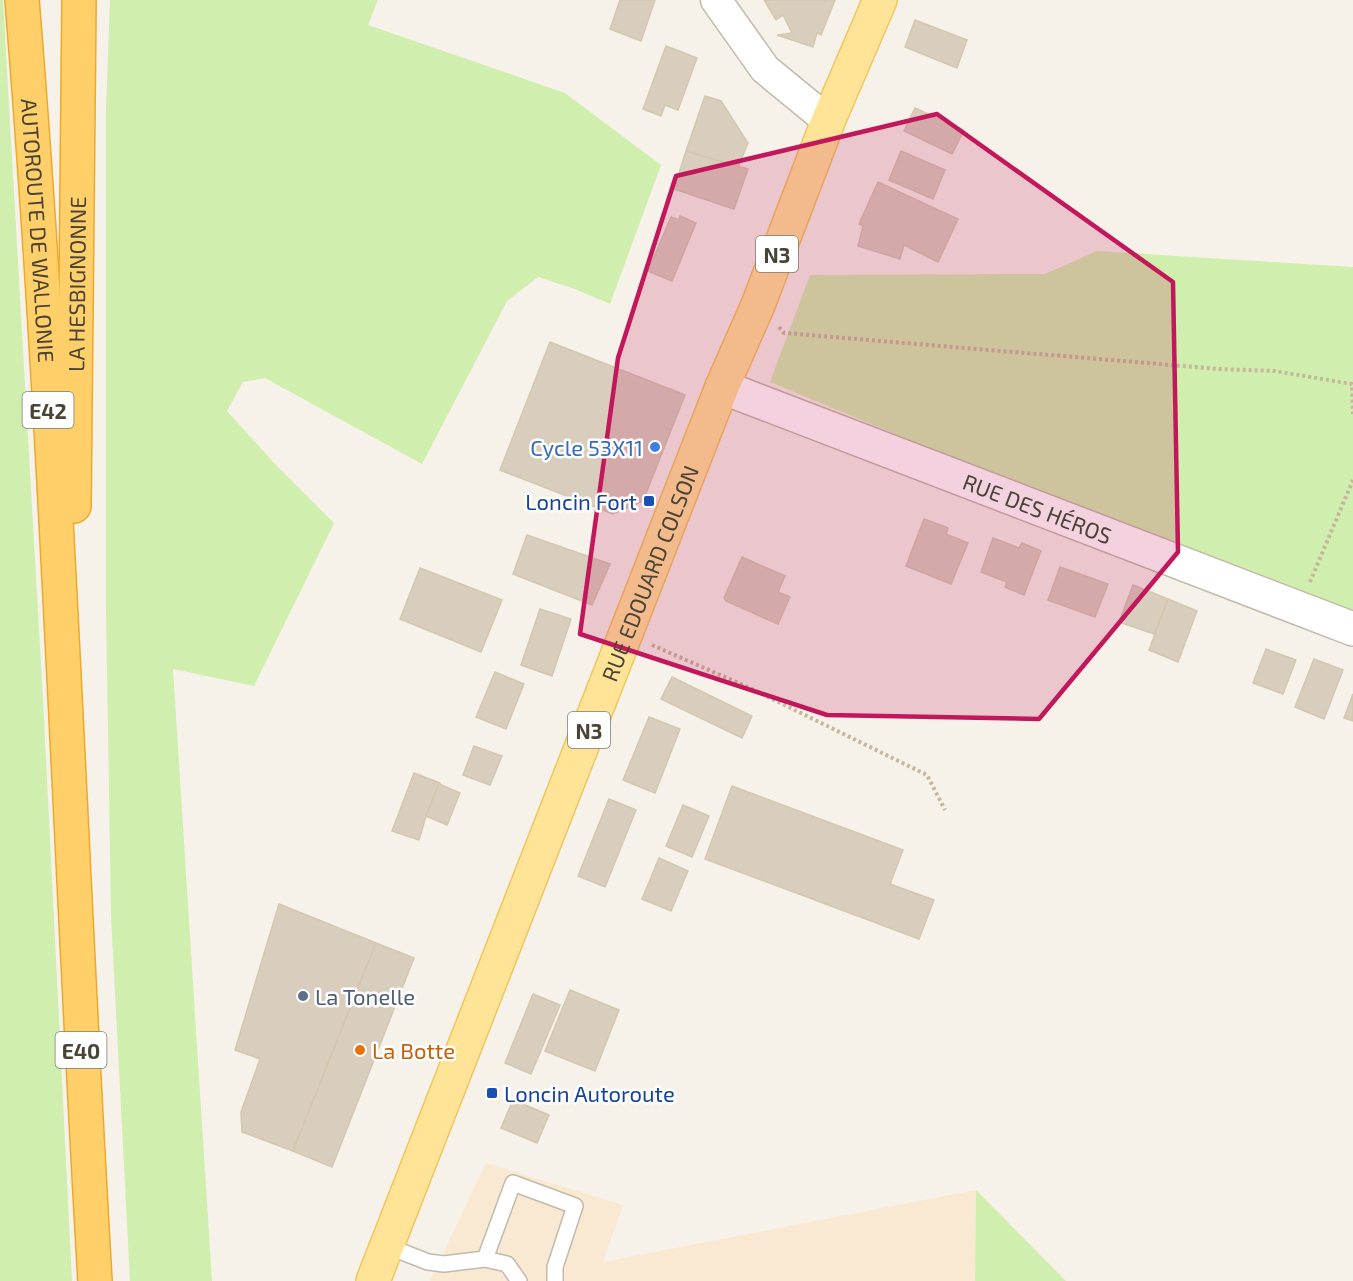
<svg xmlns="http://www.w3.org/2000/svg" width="1353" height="1281" font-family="'Exo 2',sans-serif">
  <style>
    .commercial { fill: #f9e9d2 }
    .green { fill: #d0eeae }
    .building { fill: #d9cebd; stroke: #d4c7af; stroke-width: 1.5 }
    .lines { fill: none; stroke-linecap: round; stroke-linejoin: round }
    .service-casing { stroke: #c2baaa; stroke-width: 18 }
    .minor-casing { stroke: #c2baaa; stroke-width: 33 }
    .tertiary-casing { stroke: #c2baaa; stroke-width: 36 }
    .primary-casing { stroke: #efc65d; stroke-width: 36 }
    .motorway-casing { stroke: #eda92c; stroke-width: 36 }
    .path { stroke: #c6b79a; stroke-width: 4; stroke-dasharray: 3 3; stroke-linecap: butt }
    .service { stroke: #fff; stroke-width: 15 }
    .minor { stroke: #fff; stroke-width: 30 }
    .tertiary { stroke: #fff; stroke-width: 33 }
    .primary { stroke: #ffe498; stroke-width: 33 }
    .motorway { stroke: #ffd06a; stroke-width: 33 }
    .marked { fill: #c2185b; fill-opacity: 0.2; stroke: #c2185b; stroke-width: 4.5; stroke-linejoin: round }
    .shop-dot { fill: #3f7fe0; stroke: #fff; stroke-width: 2 }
    .transit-dot { fill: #1a4fb4; stroke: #fff; stroke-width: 2 }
    .service-dot { fill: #5c6f8a; stroke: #fff; stroke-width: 2 }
    .food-dot { fill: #e8710a; stroke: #fff; stroke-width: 2 }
    .labels { text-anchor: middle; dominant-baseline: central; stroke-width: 5; stroke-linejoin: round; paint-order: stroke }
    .shield { fill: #fff; stroke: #807b72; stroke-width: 1.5 }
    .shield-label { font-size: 21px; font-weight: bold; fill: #4a4336 }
    .street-label { font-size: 22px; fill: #4a4336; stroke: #fff }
    .shop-label { font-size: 22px; fill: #366cbe; stroke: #fff; text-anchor: end }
    .transit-label { font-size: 22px; fill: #164399; stroke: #fff; text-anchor: end }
    .service-label { font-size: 22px; fill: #4e5e75; stroke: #fff; text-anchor: start }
    .food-label { font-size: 22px; fill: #c56008; stroke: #fff; text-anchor: start }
  </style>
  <rect width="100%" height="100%" fill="#f6f2e9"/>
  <polygon class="commercial" points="486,1163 623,1205 603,1262 976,1190 975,1281 430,1281"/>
  <g class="green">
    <polygon points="0,0 3,0 43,699 72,1281 0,1281"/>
    <polygon points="110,0 378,0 368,25 565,93 661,165 610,304 575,289 538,277 507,301 422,464 265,378 243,382 227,411 276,465 334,523 254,686 173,669 212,1281 130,1281 111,916 106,608 106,110"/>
    <polygon points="1097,251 1353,267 1353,625 770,382 810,275 1045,274"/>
    <polygon points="976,1190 1066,1281 975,1281"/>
  </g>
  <g class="building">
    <polygon points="620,0 655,0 641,41 610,29"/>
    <polygon points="764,0 835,0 821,35 817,33 813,47 777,35 792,33 783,15 776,20"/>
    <polygon points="915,20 967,40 957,68 905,47"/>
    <polygon points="666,46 697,58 678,110 665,105 661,116 643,109"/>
    <polygon points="705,96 721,101 748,143 738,167 686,151"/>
    <polygon points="915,108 964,130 952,154 904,131"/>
    <polygon points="686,151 748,169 734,209 674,189"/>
    <polygon points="901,151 945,170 933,199 889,180"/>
    <polygon points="878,182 958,219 938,262 904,245 900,259 858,246 863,226 859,224"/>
    <polygon points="680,216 696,223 672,281 648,271 671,217 679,220"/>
    <polygon points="550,342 685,395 643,501 613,514 500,470"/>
    <polygon points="924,519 948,528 946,534 968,543 951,584 906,566"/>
    <polygon points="527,535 610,564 592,605 513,574"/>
    <polygon points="993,538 1019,548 1022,543 1041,551 1024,595 1005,587 1007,582 981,572"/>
    <polygon points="742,557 785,576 778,592 790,597 778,624 726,601 724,598"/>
    <polygon points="1060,567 1108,584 1095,617 1048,600"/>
    <polygon points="420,568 502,600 481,652 400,619"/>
    <polygon points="1133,585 1168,599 1154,634 1119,622"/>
    <polygon points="1168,599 1197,611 1178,662 1149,650"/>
    <polygon points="540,609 571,619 552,676 521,665"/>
    <polygon points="1266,649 1296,660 1283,694 1253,683"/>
    <polygon points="1314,659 1343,670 1324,719 1295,707"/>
    <polygon points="495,672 524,684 506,729 476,717"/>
    <polygon points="672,677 752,716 742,738 661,699"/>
    <polygon points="1353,694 1353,721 1344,718"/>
    <polygon points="649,717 680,729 655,793 623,780"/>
    <polygon points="474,746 502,756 490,785 463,775"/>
    <polygon points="414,773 440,783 426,816 419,840 392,831"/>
    <polygon points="439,784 460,793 447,825 426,816"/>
    <polygon points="732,786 903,850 890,884 934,900 919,939 705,859"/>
    <polygon points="609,799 636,810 605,887 578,876"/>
    <polygon points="683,805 709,816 692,857 666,846"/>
    <polygon points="659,858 688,871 671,911 642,899"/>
    <polygon points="279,904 376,943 293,1151 242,1132 241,1112 260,1059 235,1050"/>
    <polygon points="376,943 414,958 332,1167 293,1151"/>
    <polygon points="570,990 619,1010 595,1071 545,1051"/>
    <polygon points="533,994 560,1005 531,1074 505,1063"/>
    <polygon points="513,1100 549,1115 537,1143 501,1128"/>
  </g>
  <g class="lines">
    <g class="service-casing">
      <g id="service">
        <polyline points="387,1246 428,1262 444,1264 485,1259 507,1264 519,1281"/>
        <polyline points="485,1259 513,1183 575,1206 555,1267 555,1281"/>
      </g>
    </g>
    <g class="minor-casing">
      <polyline id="minor" points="716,0 765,69 821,115 829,119"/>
    </g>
    <g class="tertiary-casing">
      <g id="tertiary">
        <path id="s1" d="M722,387L1353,629"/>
      </g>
    </g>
    <g class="primary-casing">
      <g id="primary">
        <path id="s2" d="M373,1281L722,387L758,305L829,119L880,0"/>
      </g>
    </g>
    <g class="motorway-casing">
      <g id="motorway">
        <path id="s3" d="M22,0C57,426 70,854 95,1281"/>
        <path id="s4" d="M74,506L79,0"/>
      </g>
    </g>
    <g class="path">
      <polyline points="779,327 784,333 1219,369 1275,371 1352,384 1353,414"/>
      <polyline points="1310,582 1353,480"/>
      <polyline points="652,645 752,689 927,775 945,810"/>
    </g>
    <use href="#service" class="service"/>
    <use href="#minor" class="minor"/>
    <use href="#tertiary" class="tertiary"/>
    <use href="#primary" class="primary"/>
    <use href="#motorway" class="motorway"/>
  </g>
  <path class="marked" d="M937,114L1173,282L1178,552L1039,719L827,715L580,634L618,358L676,176Z"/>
  <circle class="shop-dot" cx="655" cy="447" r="6"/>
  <g class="transit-dot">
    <rect x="643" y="495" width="12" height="12" rx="3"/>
    <rect x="486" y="1087" width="12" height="12" rx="3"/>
  </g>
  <circle class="service-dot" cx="303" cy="996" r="6"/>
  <circle class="food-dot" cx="360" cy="1050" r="6"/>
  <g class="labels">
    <g class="shield">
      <rect x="756" y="236" width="42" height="36" rx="4.5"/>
      <rect x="22.5" y="392" width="51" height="36" rx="4.5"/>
      <rect x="568" y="712" width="42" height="36" rx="4.5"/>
      <rect x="55.5" y="1032" width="51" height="36" rx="4.5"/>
    </g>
    <g class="shield-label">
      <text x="777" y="254">N3</text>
      <text x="48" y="410">E42</text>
      <text x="589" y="730">N3</text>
      <text x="81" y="1050">E40</text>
    </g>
    <g class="street-label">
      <text stroke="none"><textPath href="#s3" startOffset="231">AUTOROUTE DE WALLONIE</textPath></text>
      <text stroke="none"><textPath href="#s4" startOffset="222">LA HESBIGNONNE</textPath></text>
      <text stroke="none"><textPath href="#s1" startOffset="338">RUE DES HÉROS</textPath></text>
      <text stroke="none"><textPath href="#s2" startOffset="760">RUE EDOUARD COLSON</textPath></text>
    </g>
    <g class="shop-label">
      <text x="643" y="447">Cycle 53X11</text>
    </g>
    <g class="transit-label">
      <text x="637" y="501">Loncin Fort</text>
      <text x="504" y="1093" text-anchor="start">Loncin Autoroute</text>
    </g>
    <g class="service-label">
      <text x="315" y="996">La Tonelle</text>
    </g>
    <g class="food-label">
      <text x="372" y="1050">La Botte</text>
    </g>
  </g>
</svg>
